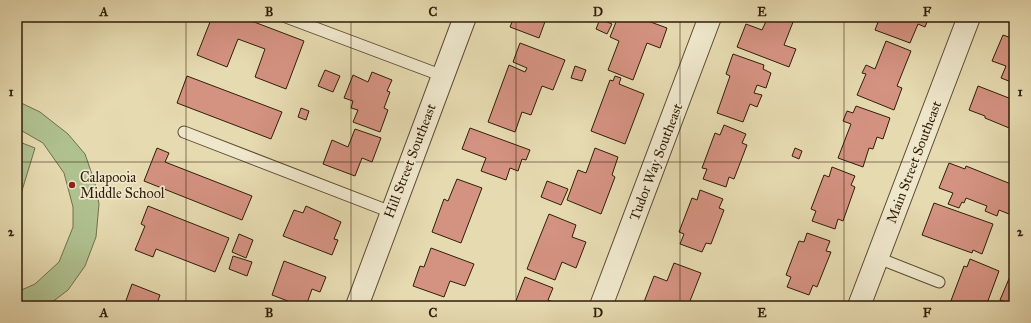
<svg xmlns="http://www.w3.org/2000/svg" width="1031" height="323" font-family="'IM FELL Great Primer',serif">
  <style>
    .green { fill: #b0c190; stroke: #70704c }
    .building { fill: #d49281; stroke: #311e08 }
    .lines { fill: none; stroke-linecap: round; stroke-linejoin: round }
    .service-casing { stroke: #5e4d32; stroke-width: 13 }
    .minor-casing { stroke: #5e4d32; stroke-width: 24 }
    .tertiary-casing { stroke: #5e4d32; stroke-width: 24 }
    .service { stroke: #efe7cc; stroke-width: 11 }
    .minor { stroke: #efe7cc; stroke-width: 22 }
    .tertiary { stroke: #efe7cc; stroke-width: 22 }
    .grid { fill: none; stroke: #311e08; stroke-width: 1; stroke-opacity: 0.55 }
    .poi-dot { fill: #8f2418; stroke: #efe7cc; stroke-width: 1.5 }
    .labels { text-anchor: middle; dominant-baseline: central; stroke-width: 3.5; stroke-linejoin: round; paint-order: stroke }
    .street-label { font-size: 14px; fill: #311e08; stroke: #efe7cc }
    .poi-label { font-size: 14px; fill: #311e08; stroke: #efe7cc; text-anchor: start }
    .neatline { fill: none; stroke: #311e08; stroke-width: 1.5 }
    .grid-label { font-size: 13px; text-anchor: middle; font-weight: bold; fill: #311e08 }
  </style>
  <rect width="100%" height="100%" fill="#e6dab0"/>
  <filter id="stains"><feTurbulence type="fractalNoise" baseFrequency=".005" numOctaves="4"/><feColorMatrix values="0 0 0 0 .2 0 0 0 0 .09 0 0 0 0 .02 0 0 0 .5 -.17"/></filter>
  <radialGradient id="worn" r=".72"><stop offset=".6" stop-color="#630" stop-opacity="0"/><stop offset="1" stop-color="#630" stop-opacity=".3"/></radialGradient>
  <g class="green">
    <polygon points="17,101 40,112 68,134 85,154 95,183 99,204 96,237 85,266 68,290 47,306 17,306 17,292 35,284 59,262 73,227 73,207 64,173 43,143 17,128"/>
    <polygon points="17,141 35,148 17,207"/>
  </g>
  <g class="building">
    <polygon points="212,17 241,17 304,41 286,89 255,77 265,49 238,39 227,67 197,55"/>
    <polygon points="514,17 553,17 552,21 546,19 539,38 510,27"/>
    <polygon points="618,17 637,17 667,28 660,48 647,43 633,80 608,70 619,41 610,37"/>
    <polygon points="768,17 795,17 784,45 796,49 789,67 737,47 746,24 762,30"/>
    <polygon points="880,17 888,17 892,18 892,17 929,17 925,27 918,24 910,43 875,30"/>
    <polygon points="600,19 612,24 607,34 596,29"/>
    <polygon points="1003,35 1014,39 1014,83 1001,78 1006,66 992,61"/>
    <polygon points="886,41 911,51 897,86 902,88 894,110 857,95 866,74 862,73 866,65 875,69"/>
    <polygon points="520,43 565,60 553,90 542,86 531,115 522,112 515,132 488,122 509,65 525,72 527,68 513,62"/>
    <polygon points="733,54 764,65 763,69 771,73 766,88 757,85 754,93 762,95 757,107 750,104 743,122 717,113 730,76 726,74"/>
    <polygon points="575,66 586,70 582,81 571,78"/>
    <polygon points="325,70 340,76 333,92 318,86"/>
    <polygon points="372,72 392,80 387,91 390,92 384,108 388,110 380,132 353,122 358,110 351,108 353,101 344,98 353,75 368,82"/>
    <polygon points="187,76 282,112 271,139 177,103"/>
    <polygon points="615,76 621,78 619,84 644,94 625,144 591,131 610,80 613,81"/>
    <polygon points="978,86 1014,100 1014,130 985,118 985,116 969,110"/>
    <polygon points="856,106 890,118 883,139 877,137 873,149 869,148 863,167 838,158 851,124 843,121 847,111 853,113"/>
    <polygon points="301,108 309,111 306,120 298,117"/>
    <polygon points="724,125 746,134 742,143 747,145 734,179 729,177 726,187 703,179 707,169 702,168 715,133 720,135"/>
    <polygon points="470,128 530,150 526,160 522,159 518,171 510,168 506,180 481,171 486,158 462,149"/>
    <polygon points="355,129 381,138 372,162 362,158 355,176 323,164 332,140 348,147"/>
    <polygon points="157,148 169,153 165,162 252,196 242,220 144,181"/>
    <polygon points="595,148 618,157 612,175 615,177 601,214 567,200 578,170 586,173"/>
    <polygon points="795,148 802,151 799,159 792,156"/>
    <polygon points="949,163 965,169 966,166 1011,184 1010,187 1014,188 1014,216 999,210 997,216 985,211 987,206 966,198 964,203 962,202 959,208 948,204 953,193 939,188"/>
    <polygon points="832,167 855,176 851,185 855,187 843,221 838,219 835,229 812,221 816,211 811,209 824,175 829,177"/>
    <polygon points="457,179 482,188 461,243 432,232 444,199 448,201"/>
    <polygon points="547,181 568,189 561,205 541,197"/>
    <polygon points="700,190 723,199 719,208 724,210 711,244 706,243 702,252 680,244 684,234 679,232 692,198 697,200"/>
    <polygon points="934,203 993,224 982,254 973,250 972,253 922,235"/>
    <polygon points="148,206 229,238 215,272 156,249 153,257 135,250 145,226 141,224"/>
    <polygon points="306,206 341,222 334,239 338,240 332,255 283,236 294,210 303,213"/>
    <polygon points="549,214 576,225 572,237 586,242 576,268 562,262 555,280 527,269"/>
    <polygon points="807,233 830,241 826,251 831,252 817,287 813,285 809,295 787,287 791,277 786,275 799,241 804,242"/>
    <polygon points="239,234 253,240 246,258 232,252"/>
    <polygon points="431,248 474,264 465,286 450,281 444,297 413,286 420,266 424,267"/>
    <polygon points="233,256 252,262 247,276 229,269"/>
    <polygon points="970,259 999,271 986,306 949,306 964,266 967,267"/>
    <polygon points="284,261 326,277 320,292 312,289 306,306 301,306 272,295"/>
    <polygon points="674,263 701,273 688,306 655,306 644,302 654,276 667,281"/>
    <polygon points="1011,274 1014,275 1014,305 1000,300"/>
    <polygon points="525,277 553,288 548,300 562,306 514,306"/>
    <polygon points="132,284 160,295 156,306 124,306"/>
  </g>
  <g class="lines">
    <g class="service-casing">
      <g id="service">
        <polyline points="286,17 443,76"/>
        <polyline points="184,132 391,212"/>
        <polyline points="878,258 939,282"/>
      </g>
    </g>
    <g class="minor-casing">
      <g id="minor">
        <polyline points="601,306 710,17"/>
        <polyline points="859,306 969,17"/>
      </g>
    </g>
    <g class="tertiary-casing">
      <polyline id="tertiary" points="357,306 465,17"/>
    </g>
    <use href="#service" class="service"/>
    <use href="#minor" class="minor"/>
    <use href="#tertiary" class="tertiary"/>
  </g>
  <path class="grid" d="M186,17V306M351,17V306M516,17V306M680,17V306M844,17V306M17,162H1014"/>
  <circle class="poi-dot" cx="72" cy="185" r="4"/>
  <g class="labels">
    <g class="street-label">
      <text transform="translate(410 161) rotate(-69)">Hill Street Southeast</text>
      <text transform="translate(656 162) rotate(-69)">Tudor Way Southeast</text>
      <text transform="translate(914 162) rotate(-69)">Main Street Southeast</text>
    </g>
    <g class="poi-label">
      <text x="80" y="177">Calapooia<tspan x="80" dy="16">Middle School</tspan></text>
    </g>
  </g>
  <rect width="1031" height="323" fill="none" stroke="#e6dab0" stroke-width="44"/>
  <rect x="22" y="22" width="987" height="279" class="neatline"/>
  <g class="grid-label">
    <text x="104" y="16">A</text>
    <text x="269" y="16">B</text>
    <text x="433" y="16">C</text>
    <text x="598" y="16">D</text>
    <text x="762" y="16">E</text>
    <text x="927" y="16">F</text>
    <text x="11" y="96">1</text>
    <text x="1020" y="96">1</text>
    <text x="11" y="236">2</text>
    <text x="1020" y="236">2</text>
    <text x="104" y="317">A</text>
    <text x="269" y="317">B</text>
    <text x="433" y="317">C</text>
    <text x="598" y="317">D</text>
    <text x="762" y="317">E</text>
    <text x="927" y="317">F</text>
  </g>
  <rect width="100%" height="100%" filter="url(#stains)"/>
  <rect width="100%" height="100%" fill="url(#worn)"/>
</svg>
